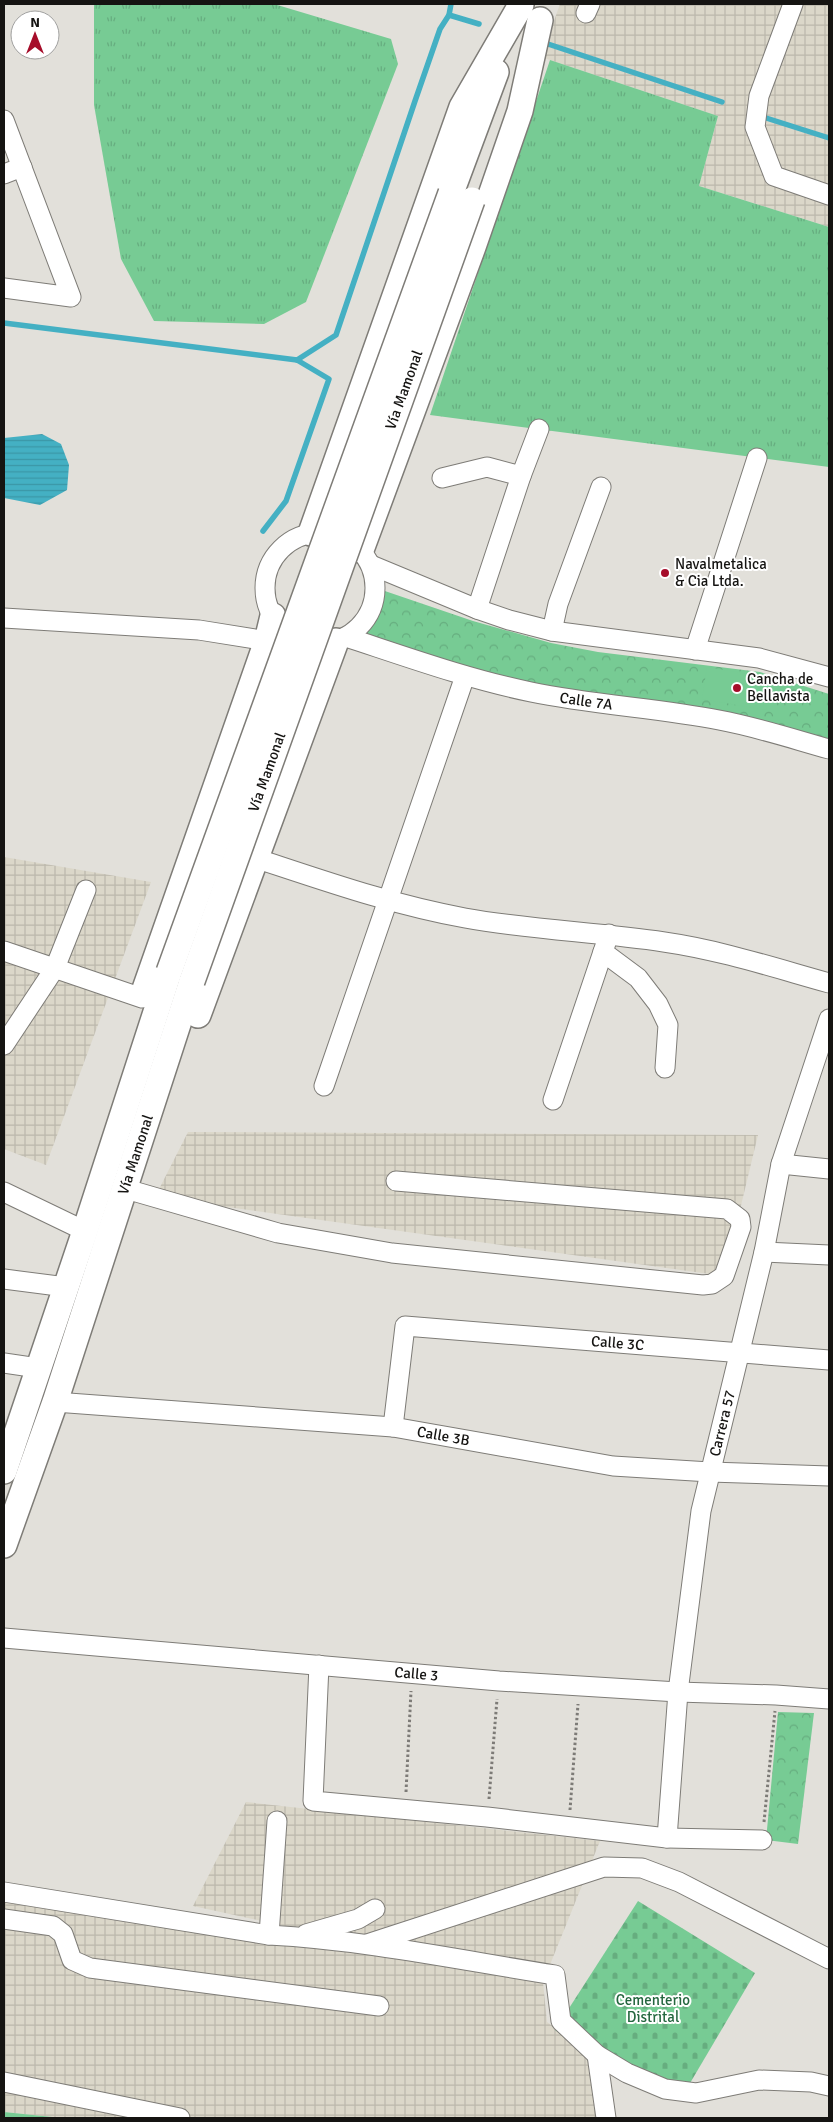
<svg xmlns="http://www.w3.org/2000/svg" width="833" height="2122" font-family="Signika,sans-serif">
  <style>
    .industrial { fill: url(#industrial-grid) }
    .grass { fill: url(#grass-tufts) }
    .forest { fill: url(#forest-crowns) }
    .cemetery { fill: url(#cemetery-stones) }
    .pitch { fill: #77cb94 }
    .water { fill: url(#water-rules) }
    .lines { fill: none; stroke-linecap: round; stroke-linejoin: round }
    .stream { stroke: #44b0c3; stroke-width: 5.5 }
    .minor-casing { stroke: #7e7c77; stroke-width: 21 }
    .major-casing { stroke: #7e7c77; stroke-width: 28 }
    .path { stroke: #7d7b77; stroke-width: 3; stroke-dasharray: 2.5 2.5; stroke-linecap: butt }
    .minor { stroke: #fff; stroke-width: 19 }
    .major { stroke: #fff; stroke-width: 25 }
    .major-bridge-casing { stroke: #7e7c77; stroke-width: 28; stroke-linecap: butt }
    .major-bridge { stroke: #fff; stroke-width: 25 }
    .poi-dot { fill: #a60d2a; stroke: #fff; stroke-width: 2 }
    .labels { text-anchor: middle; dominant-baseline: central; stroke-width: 4; stroke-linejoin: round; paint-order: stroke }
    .street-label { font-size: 15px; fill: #151412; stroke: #fff }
    .poi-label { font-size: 15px; fill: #151412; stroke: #fff; text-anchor: start }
    .park-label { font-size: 15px; fill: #24673f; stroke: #fff }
  </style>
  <defs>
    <pattern id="industrial-grid" width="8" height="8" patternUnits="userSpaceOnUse" patternTransform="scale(1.25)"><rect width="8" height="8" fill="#dbd7c9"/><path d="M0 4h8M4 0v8" fill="none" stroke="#bbb8ac"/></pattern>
    <pattern id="grass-tufts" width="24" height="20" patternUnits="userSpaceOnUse" patternTransform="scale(1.25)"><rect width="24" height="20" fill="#77cb94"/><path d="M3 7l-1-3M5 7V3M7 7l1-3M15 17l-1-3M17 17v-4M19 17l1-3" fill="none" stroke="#66ad7f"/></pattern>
    <pattern id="forest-crowns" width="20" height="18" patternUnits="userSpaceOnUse" patternTransform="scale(1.25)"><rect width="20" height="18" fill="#77cb94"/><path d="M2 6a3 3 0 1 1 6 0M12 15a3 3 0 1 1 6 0" fill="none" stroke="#66ad7f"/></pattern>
    <pattern id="cemetery-stones" width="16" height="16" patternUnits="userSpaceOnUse" patternTransform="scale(1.25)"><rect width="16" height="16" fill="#77cb94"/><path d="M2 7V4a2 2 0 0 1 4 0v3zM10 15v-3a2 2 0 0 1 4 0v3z" fill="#66ad7f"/></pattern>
    <pattern id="water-rules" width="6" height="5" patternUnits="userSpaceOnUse" patternTransform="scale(1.25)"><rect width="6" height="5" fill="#44b0c3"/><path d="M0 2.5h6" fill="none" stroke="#3b96a6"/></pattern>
  </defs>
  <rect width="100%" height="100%" fill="#e2e0da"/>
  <g class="industrial">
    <polygon points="560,4 829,4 829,227 699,186 718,116 541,57"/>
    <polygon points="4,857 151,882 46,1165 4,1149"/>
    <polygon points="188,1132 758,1135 724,1276 155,1197"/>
    <polygon points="246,1802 600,1841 543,1982 547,2022 596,2058 604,2118 62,2118 4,2112 4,1887 327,1935 193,1906"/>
  </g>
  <g class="grass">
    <polygon points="94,4 274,4 391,39 398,64 306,302 264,324 154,321 121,259 94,105"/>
    <polygon points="550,60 718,116 699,186 829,227 829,467 430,415"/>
  </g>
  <g class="forest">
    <path d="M379,589L473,621L551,643L598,652L760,672L829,694V741L611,700L466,669L360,636C373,621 382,611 379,589Z"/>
    <polygon points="778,1712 814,1713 798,1844 766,1840"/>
    <polygon points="4,2112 62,2118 4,2118"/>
  </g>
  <polygon class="cemetery" points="638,1901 755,1973 683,2095 621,2075 555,2030"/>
  <polygon class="pitch" points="707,667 772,678 766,710 702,699"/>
  <polygon class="water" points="42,434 61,444 69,465 67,490 40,505 4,498 4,438"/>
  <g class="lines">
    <g class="stream">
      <polyline points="449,15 479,24"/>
      <polyline points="548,44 722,102"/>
      <polyline points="763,117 829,138"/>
      <polyline points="4,323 297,360 329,379 286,501 263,531"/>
      <polyline points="297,360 336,335 415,101 440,29 449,15 451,4"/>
    </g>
    <g class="minor-casing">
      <g id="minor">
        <polyline points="793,4 759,96 755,127 774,176 829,195"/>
        <polyline points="586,13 590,4"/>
        <polyline points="4,120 71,297 4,288"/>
        <polyline points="4,174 22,167"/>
        <polyline points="442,478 487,467 521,476"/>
        <circle cx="320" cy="588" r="55"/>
        <polyline points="371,565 477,609 509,620 552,631 759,658 829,677"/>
        <polyline points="477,609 521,476 539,429"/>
        <polyline points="4,618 199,630 267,641"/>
        <polyline points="552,631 558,604 601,487"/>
        <path id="s1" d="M346,637C407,657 468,679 531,692C594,705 657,708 719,720C757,727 793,739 829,749"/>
        <polyline points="695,650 757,458"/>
        <path d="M255,858C325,881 393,905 465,918C531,930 598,932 664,942C720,950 775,968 829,983"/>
        <polyline points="4,951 142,998"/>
        <polyline points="603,952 638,978 658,1004 668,1025 665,1068"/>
        <polyline points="4,1045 55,968 86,890"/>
        <polyline points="324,1086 465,676"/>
        <polyline points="553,1100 609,934"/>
        <polyline points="781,1164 829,1169"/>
        <polyline points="126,1189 278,1233 392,1253 703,1285 712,1284 724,1276 741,1227 740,1219 727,1209 396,1181"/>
        <polyline points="4,1192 85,1231"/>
        <polyline points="764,1252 829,1255"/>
        <polyline points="4,1279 66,1287"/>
        <polyline points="4,1363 38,1368"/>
        <path id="s2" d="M55,1402L393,1427L613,1466L710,1472L829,1476"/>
        <path id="s3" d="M393,1427L405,1326L829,1360"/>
        <path id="s4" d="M4,1638L499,1681L678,1692L776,1695L829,1699"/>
        <polyline points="319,1665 313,1801 487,1817 667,1838 762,1840"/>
        <path id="s5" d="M667,1838L678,1692L701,1511L764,1252L781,1164L829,1019"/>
        <path d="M4,1892L269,1935C364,1940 460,1960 555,1975L561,2021L597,2055L627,2073L665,2089L696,2093L759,2080L811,2082L829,2086"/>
        <polyline points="4,1919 53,1926 63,1934 72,1960 90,1968 379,2006"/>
        <polyline points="306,1934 358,1919 375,1909"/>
        <polyline points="269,1935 277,1821"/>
        <polyline points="367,1944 604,1867 642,1868 679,1882 829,1959"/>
        <polyline points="597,2055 606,2118"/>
        <polyline points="4,2082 180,2118"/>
      </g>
    </g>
    <g class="major-casing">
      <g id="major">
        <polyline points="451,193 496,72"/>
        <polyline points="311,533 462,107 521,5"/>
        <polyline points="361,550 473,247 520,111 540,20"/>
        <polyline points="144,992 267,641 273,616"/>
        <polyline points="198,1015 336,641"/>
        <polyline points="4,1471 85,1231 169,972"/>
        <path id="s6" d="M4,1545L55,1402L192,981"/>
      </g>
    </g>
    <g class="path">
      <polyline points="406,1792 411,1691"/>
      <polyline points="489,1799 497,1699"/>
      <polyline points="570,1810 578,1704"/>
      <polyline points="764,1822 775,1711"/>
    </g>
    <use href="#minor" class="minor"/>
    <use href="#major" class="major"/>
    <g class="major-bridge-casing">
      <g id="major-bridge">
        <polyline points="169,972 451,193"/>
        <path id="s7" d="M192,981L472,200"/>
      </g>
    </g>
    <use href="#major-bridge" class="major-bridge"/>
  </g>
  <g class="poi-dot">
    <circle cx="665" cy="573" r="5"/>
    <circle cx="737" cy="688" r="5"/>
  </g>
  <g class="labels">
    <g class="street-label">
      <text stroke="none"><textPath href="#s7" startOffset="628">Vía Mamonal</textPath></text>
      <text stroke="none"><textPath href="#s1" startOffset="249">Calle 7A</textPath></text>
      <text stroke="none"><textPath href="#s7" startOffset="222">Vía Mamonal</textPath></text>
      <text stroke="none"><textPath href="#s6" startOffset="412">Vía Mamonal</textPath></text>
      <text stroke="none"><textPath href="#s3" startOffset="315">Calle 3C</textPath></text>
      <text stroke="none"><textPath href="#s5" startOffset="419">Carrera 57</textPath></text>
      <text stroke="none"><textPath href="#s2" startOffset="390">Calle 3B</textPath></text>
      <text stroke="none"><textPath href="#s4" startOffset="414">Calle 3</textPath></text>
    </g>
    <g class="poi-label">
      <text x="675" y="564">Navalmetalica<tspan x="675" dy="17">&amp; Cia Ltda.</tspan></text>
      <text x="747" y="679">Cancha de<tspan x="747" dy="17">Bellavista</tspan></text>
    </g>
    <g class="park-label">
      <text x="653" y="2000">Cementerio<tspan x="653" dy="17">Distrital</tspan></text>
    </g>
  </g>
  <rect width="833" height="2122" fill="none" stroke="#151412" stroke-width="10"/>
  <g transform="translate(35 35)"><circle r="24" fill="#ffffff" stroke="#a1a1a0"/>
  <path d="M0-4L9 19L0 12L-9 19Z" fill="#a60d2a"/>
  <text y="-8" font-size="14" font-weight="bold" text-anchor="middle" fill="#151412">N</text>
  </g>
</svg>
